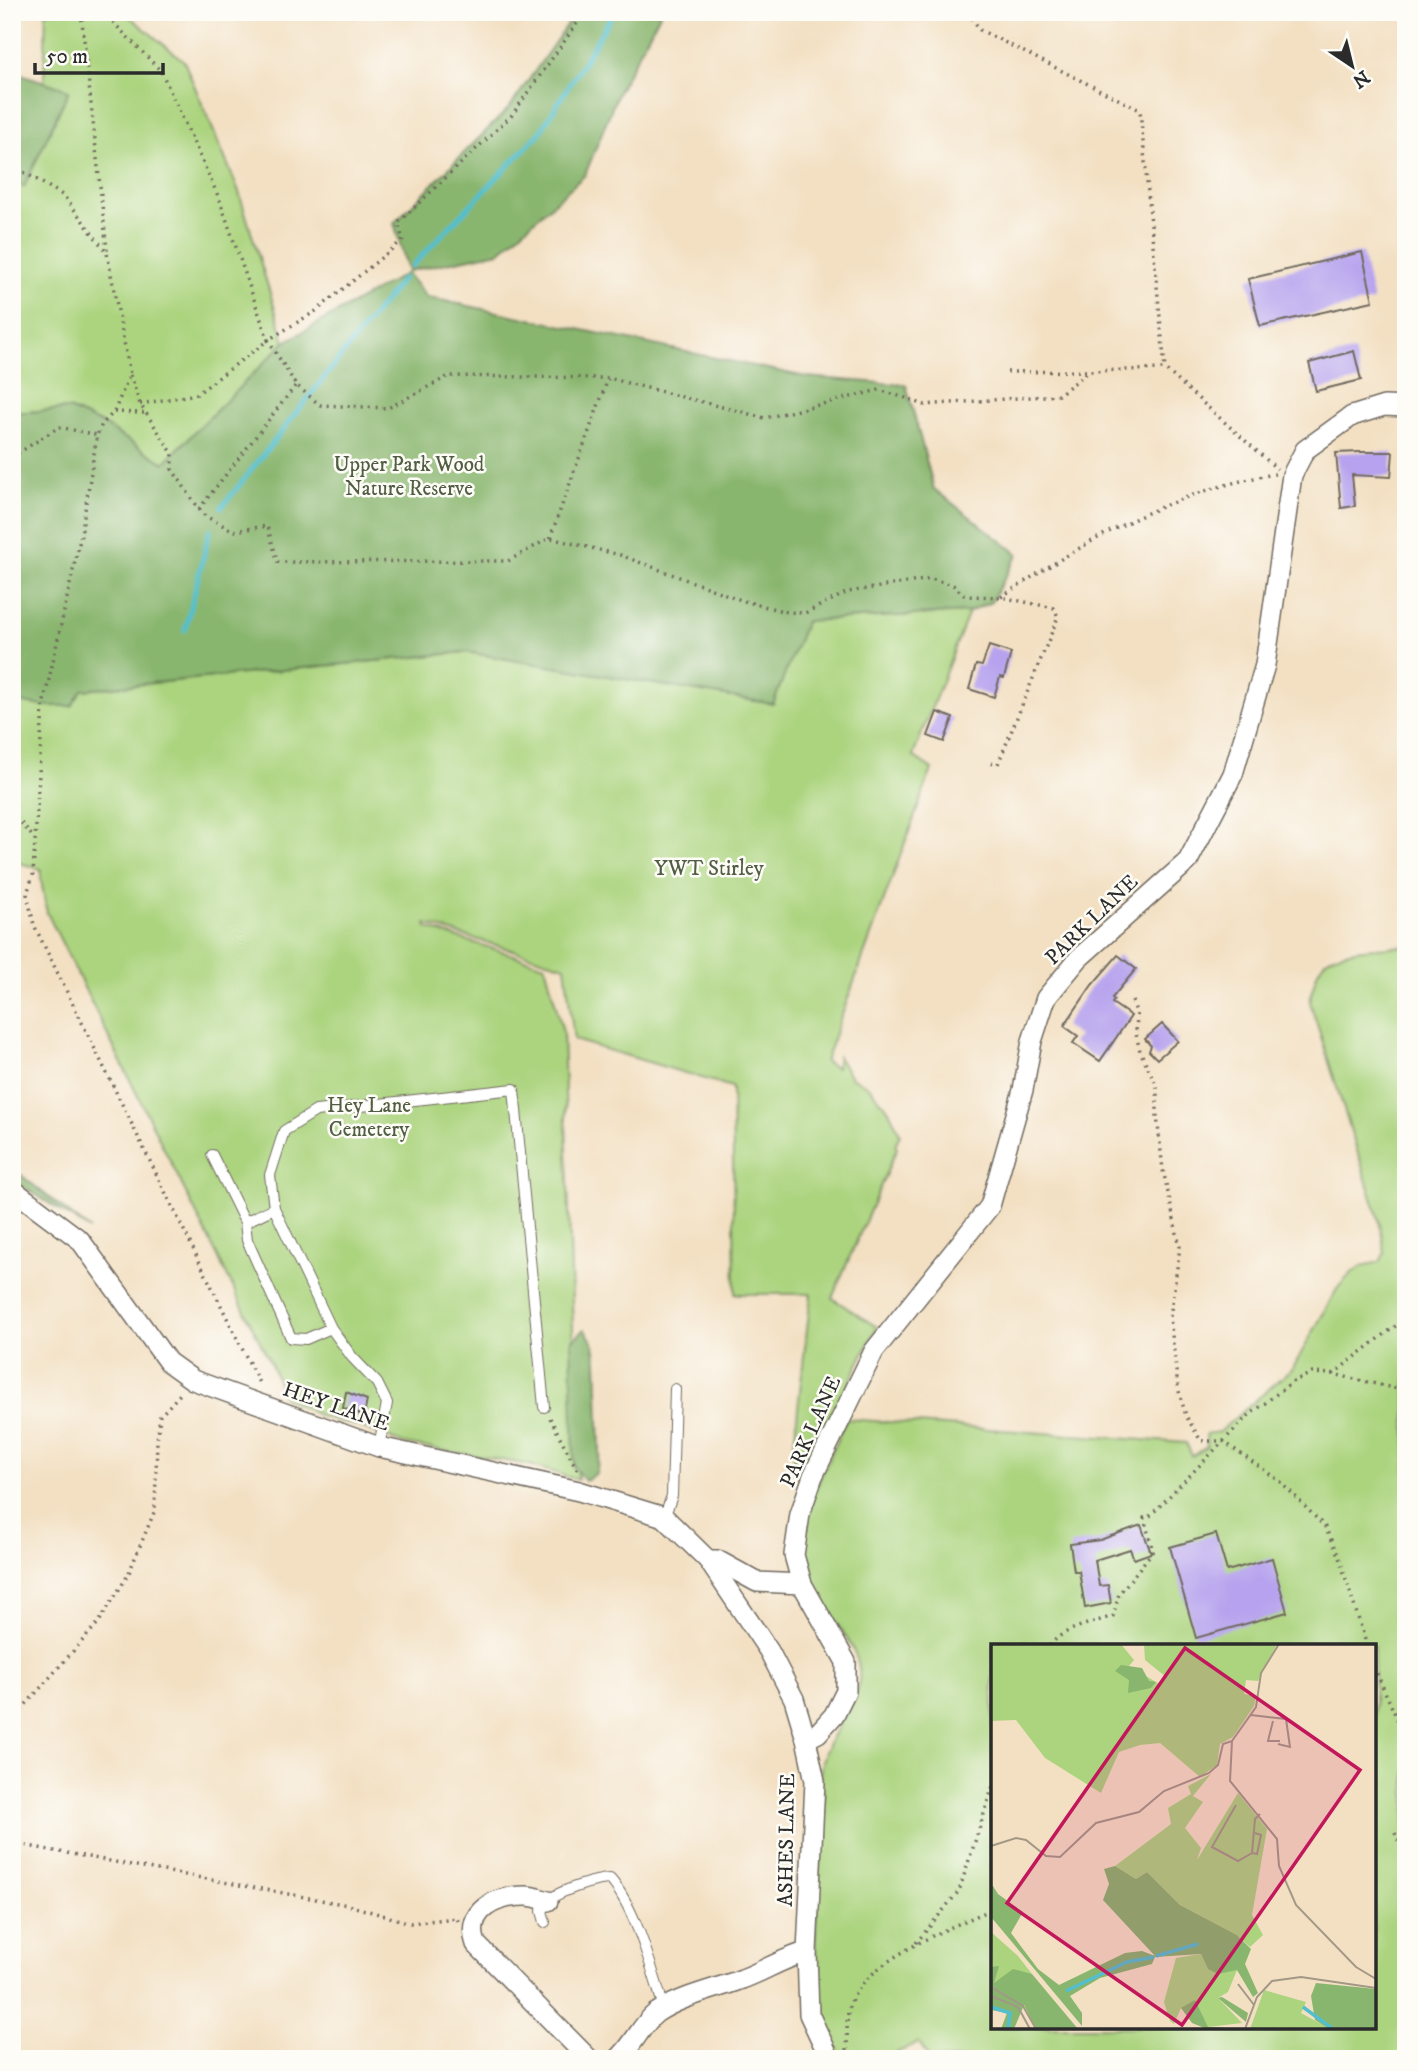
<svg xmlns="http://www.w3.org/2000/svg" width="1418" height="2071" font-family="'IM FELL DW Pica',serif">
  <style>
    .green { fill: #acd47f; stroke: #6c8055; stroke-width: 2; fill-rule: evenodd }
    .forest { fill: #89b66e; stroke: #5a704c; stroke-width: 2 }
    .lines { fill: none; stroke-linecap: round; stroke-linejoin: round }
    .stream { stroke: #53bfce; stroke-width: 5 }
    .building { fill: #b6a2ee }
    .service-casing { stroke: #716a60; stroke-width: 12 }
    .minor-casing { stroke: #716a60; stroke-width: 22 }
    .path { stroke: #716a60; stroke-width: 3.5; stroke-dasharray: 2 5; stroke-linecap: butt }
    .service { stroke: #fff; stroke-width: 10 }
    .minor { stroke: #fff; stroke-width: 19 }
    .labels { text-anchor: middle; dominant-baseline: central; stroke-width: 5; stroke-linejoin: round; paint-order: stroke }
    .park-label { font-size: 21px; fill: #525e44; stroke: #fdfcf7 }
    .street-label { font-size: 21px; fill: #2b2b2b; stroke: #fdfcf7 }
    .inset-river { fill: none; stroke: #53bfce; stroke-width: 3.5 }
    .inset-road { fill: none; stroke: #a39886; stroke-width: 2 }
    .view { fill: #c2185b; fill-opacity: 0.15; stroke: #c2185b; stroke-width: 3.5 }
    .inset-edge { fill: none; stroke: #2b2b2b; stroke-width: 3.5 }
  </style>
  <rect width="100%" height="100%" fill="#fdfcf7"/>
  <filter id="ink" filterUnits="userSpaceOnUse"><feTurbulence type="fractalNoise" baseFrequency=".0143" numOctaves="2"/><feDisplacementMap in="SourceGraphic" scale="14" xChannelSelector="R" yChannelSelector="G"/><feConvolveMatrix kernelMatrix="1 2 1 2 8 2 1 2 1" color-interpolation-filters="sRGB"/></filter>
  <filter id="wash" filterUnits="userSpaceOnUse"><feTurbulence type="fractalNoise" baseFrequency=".00686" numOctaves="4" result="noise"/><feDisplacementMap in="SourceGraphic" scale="28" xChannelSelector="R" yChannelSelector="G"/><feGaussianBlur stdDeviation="1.57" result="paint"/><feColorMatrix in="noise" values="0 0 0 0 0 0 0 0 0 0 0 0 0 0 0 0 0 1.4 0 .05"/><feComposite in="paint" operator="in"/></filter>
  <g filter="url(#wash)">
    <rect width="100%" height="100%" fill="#f3e0c3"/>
    <g class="green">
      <polygon points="46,12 124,12 184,61 238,189 285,342 164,463 102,424 69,409 12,413 12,181 24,187 69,90 44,82"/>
      <polygon points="969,612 913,756 932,769 825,1061 836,1068 838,1057 851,1077 869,1087 889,1110 900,1134 895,1145 897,1148 832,1298 877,1327 800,1481 793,1453 811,1294 735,1294 732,1087 574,1040 565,966 426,924 427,928 545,965 563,1032 578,1480 530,1465 404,1444 361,1427 320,1416 283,1397 272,1366 47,913 41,880 41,869 12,861 12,701 43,706 72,706 81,690 466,652 773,704 806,621"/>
      <path d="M1406,946V2059H929L919,2042L884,2059H839C835,2051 829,2044 826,2036C806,1972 820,1872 824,1804C825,1792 819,1779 821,1767C826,1735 854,1713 859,1681C866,1638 802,1599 801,1554C800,1510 830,1460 846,1419L1186,1443L1192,1456L1207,1447L1206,1434L1219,1432L1293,1368L1337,1289L1350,1274L1362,1266L1380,1262L1385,1252L1379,1220L1310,1002C1313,988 1315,971 1325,961C1340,947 1386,948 1406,946ZM993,1646H1374V2027H993Z"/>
    </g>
    <g class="forest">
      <polygon points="576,12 661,12 619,90 585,175 499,252 408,271 394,223 510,107"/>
      <polygon points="12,71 69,90 24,187 12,181"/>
      <polygon points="407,273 426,297 806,377 906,385 934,489 1018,554 991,602 969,612 806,621 773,704 466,652 82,690 72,706 43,706 12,701 12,413 69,409 102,424 164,463 285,342"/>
      <polygon points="12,1168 90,1230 12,1179"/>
      <polygon points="584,1329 593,1342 597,1360 600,1454 596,1474 585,1481 574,1467 571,1342"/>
    </g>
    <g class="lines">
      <g class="stream">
        <polyline points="412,266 539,134 614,12"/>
        <polyline points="222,507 403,278"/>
        <polyline points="185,630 210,530"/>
      </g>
    </g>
    <g id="blocks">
      <g class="building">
        <polygon points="1362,252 1373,301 1260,326 1248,279"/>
        <polygon points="1354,351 1361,380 1316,391 1309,363"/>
        <polygon points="1360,452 1393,452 1391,477 1352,475 1355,506 1341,508 1336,453"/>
        <polygon points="989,646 1011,653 1004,678 1000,677 994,697 969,689 976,665 982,666"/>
        <polygon points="937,712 953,718 944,742 928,736"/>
        <polygon points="1118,955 1136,969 1112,998 1114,1000 1112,1003 1131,1016 1100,1061 1073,1043 1078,1036 1064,1026 1092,985"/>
        <polygon points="1162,1024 1178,1041 1157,1059 1149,1051 1151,1046 1145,1039"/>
        <polygon points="346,1392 367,1400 364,1416 343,1408"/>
        <polygon points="1141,1525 1151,1553 1134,1559 1130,1549 1095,1560 1099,1586 1108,1585 1111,1603 1085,1608 1079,1571 1074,1571 1070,1544 1100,1540"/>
        <polygon points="1216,1534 1227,1571 1272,1558 1287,1612 1196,1638 1170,1547"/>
      </g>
    </g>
  </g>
  <g filter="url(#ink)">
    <use href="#blocks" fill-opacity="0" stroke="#716a60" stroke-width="2"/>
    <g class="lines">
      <g class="service-casing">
        <g id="service">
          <polyline points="212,1155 245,1222"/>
          <polyline points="274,1208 270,1175 284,1131 316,1111 514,1089 544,1407"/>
          <polyline points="331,1328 306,1339 291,1338 247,1240 245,1222 274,1208 331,1328 352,1357 377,1383 387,1403 379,1447"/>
          <polyline points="664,1517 672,1496 675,1389"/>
          <path d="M545,1922L542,1911C543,1910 548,1901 548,1901C558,1891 596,1879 610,1879C636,1908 652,1970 664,2008"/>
        </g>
      </g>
      <g class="minor-casing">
        <g id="minor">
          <polyline points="12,1189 80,1240 168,1362 193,1380 379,1447 579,1491 664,1517 708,1560 769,1651 794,1699 806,1739 815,1781 807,1952 809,2014 830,2059"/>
          <polyline points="708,1560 717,1560 757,1582 802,1584"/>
          <polyline points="806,1739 818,1733 834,1715 846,1691 846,1662 802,1584 794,1555 800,1514 813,1476 874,1351 990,1206 1023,1090 1032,1041 1046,998 1079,958 1188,861 1233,774 1265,665 1292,475 1305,450 1352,416 1384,406 1406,407"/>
          <path d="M548,1901C541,1899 533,1896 526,1896C496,1896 464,1910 476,1944L589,2059"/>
          <path d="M618,2059C633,2046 641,2025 656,2013C681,1996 714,1990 742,1979C764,1971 783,1958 807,1952"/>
        </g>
      </g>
      <g class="path">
        <polyline points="81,12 107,250"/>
        <polyline points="103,12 161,71 219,198 268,340 316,311 403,240 398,223 512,115 585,12"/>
        <polyline points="968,12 980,30 1140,110 1165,369"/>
        <polyline points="12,165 64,196 107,253 130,374 114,412 102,424 97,435 81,535 43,706 33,875 27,894 34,925 260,1385"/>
        <polyline points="1007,372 1088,371"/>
        <polyline points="130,375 140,404 173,454 172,469 199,509 205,516 234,531 267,526 278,562 508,561 550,538 620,555 744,601 787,612 805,613 848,592 931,579 953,585 965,596 1001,597 1054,608 1058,617 998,764 987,763"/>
        <polyline points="140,404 197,394 268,340 296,385 320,405 388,408 449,376 608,378 765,418 879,390 909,399 924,405 1058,395 1090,371 1165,369 1277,469"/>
        <polyline points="114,412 145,413"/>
        <polyline points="12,457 59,427 97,435"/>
        <polyline points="199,509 296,385"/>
        <polyline points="550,538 608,379"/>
        <path d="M1001,597C1090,539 1169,492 1275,474"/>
        <polyline points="12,812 33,837"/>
        <polyline points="1132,1001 1137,1014 1136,1034 1140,1051 1157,1086 1157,1116 1163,1170 1180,1247 1170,1317 1178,1388 1186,1416 1201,1441 1223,1441 1281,1482 1325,1527 1339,1557 1367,1646"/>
        <polyline points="1333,1374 1406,1318"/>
        <polyline points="550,1418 579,1473"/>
        <path d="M1050,1646C1061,1628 1094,1623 1113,1616L1119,1594L1153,1551L1144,1518L1149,1517L1247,1417L1292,1382L1312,1373L1333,1374L1406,1391"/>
        <polyline points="1374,1667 1406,1739"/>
        <polyline points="12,1720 99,1622 128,1575 155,1510 157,1441 160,1416 182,1392"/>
        <polyline points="1395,1833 1406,1859"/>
        <polyline points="12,1843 348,1905 410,1923 457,1918 458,1921"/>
        <polyline points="916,1943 959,1891 993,1786"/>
        <path d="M847,2050C848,2036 845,2015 851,2002C869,1959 951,1927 993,1909"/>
      </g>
      <use href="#service" class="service"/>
      <use href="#minor" class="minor"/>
    </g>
  </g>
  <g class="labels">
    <g class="park-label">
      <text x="409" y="465">Upper Park Wood<tspan x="409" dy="24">Nature Reserve</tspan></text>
      <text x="709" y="869">YWT Stirley</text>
      <text x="369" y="1106">Hey Lane<tspan x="369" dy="24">Cemetery</tspan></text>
    </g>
    <g class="street-label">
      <text transform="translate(1092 920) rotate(-44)">PARK LANE</text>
      <text transform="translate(336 1407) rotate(19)">HEY LANE</text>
      <text transform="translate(811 1432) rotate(-66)">PARK LANE</text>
      <text transform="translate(787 1840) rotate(-89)">ASHES LANE</text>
    </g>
  </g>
  <g transform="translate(991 1644)">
    <rect width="385" height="385" fill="#f3e0c3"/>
    <path d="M0,0H130L143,16L138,22L170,41L175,33L154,16L153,0H286L267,37L255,36L253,50L265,52L263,62L242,93L229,100L226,121L209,133L169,99L149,101L128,108L110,149L54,114L25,76L0,77ZM220,130L202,152L212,158L194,184L210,204L206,216L247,149L276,185L261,271L272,291L259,303L246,291L189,261L156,228L145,235L124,222L180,180L177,164L200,150L197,142ZM0,288L27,312L41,330L28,328L3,339ZM210,310L217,325L246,326L237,348L227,354L251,379L217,383L190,364L183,380L179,377L173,358L185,314ZM273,346L315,358L310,369L339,385H259Z" fill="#acd47f"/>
    <path d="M130,21L151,24L158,37L165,38L160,44L137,49L138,36L124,27ZM124,222L145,235L156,228L189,261L246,291L260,305L254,320L267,349L262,353L246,326L227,330L217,325L210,310L164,313L161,320L109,334L79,352L91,369V382L0,273V239L7,250L32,268L20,289L47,325L68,341L134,309L151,307L164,312L112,256L118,240L113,225ZM8,322L3,339L22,325L41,330L87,385H45L33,361L23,385H10L16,369L0,366V323ZM325,339L385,345V385H338L324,376L320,352ZM231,353L257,369L255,378L227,354ZM204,356L217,383H235L216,385L201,379L190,364Z" fill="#89b66e"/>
    <path class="inset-river" d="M165,312L207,300M75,347L136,318L163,313M0,363L19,369L17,385M312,363L342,385"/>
    <path class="inset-road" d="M288,0L270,29L265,63L241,97L239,137L286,195L288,222L305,261L365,323L385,335M260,71L295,75L299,103L287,100M282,77L277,97H289M245,161L221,203L247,217L261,209M264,189L270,191L266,210L261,209L264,175L269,170M0,202L25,194L35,196L55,212L69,213L105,179L148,168L173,147L218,129L227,121L232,100L241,97M247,340L263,361M0,343L32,362L45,385M0,352L27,363L39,385M254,385L266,353L281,337L310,333L385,344"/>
    <path class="view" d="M194,4L369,126L191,381L16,259Z"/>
    <rect width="385" height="385" class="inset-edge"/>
  </g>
  <rect width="1418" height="2071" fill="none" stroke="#fdfcf7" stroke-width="42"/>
  <g transform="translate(1352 66) rotate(145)" stroke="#fdfcf7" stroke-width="5" paint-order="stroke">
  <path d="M0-5L12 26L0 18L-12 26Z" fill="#2b2b2b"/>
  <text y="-10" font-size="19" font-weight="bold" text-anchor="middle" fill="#2b2b2b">N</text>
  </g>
  <path d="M35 63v10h128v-10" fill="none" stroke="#2b2b2b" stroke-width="3.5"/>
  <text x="46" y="63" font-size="21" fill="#2b2b2b" stroke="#fdfcf7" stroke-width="5" paint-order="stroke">50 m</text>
</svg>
